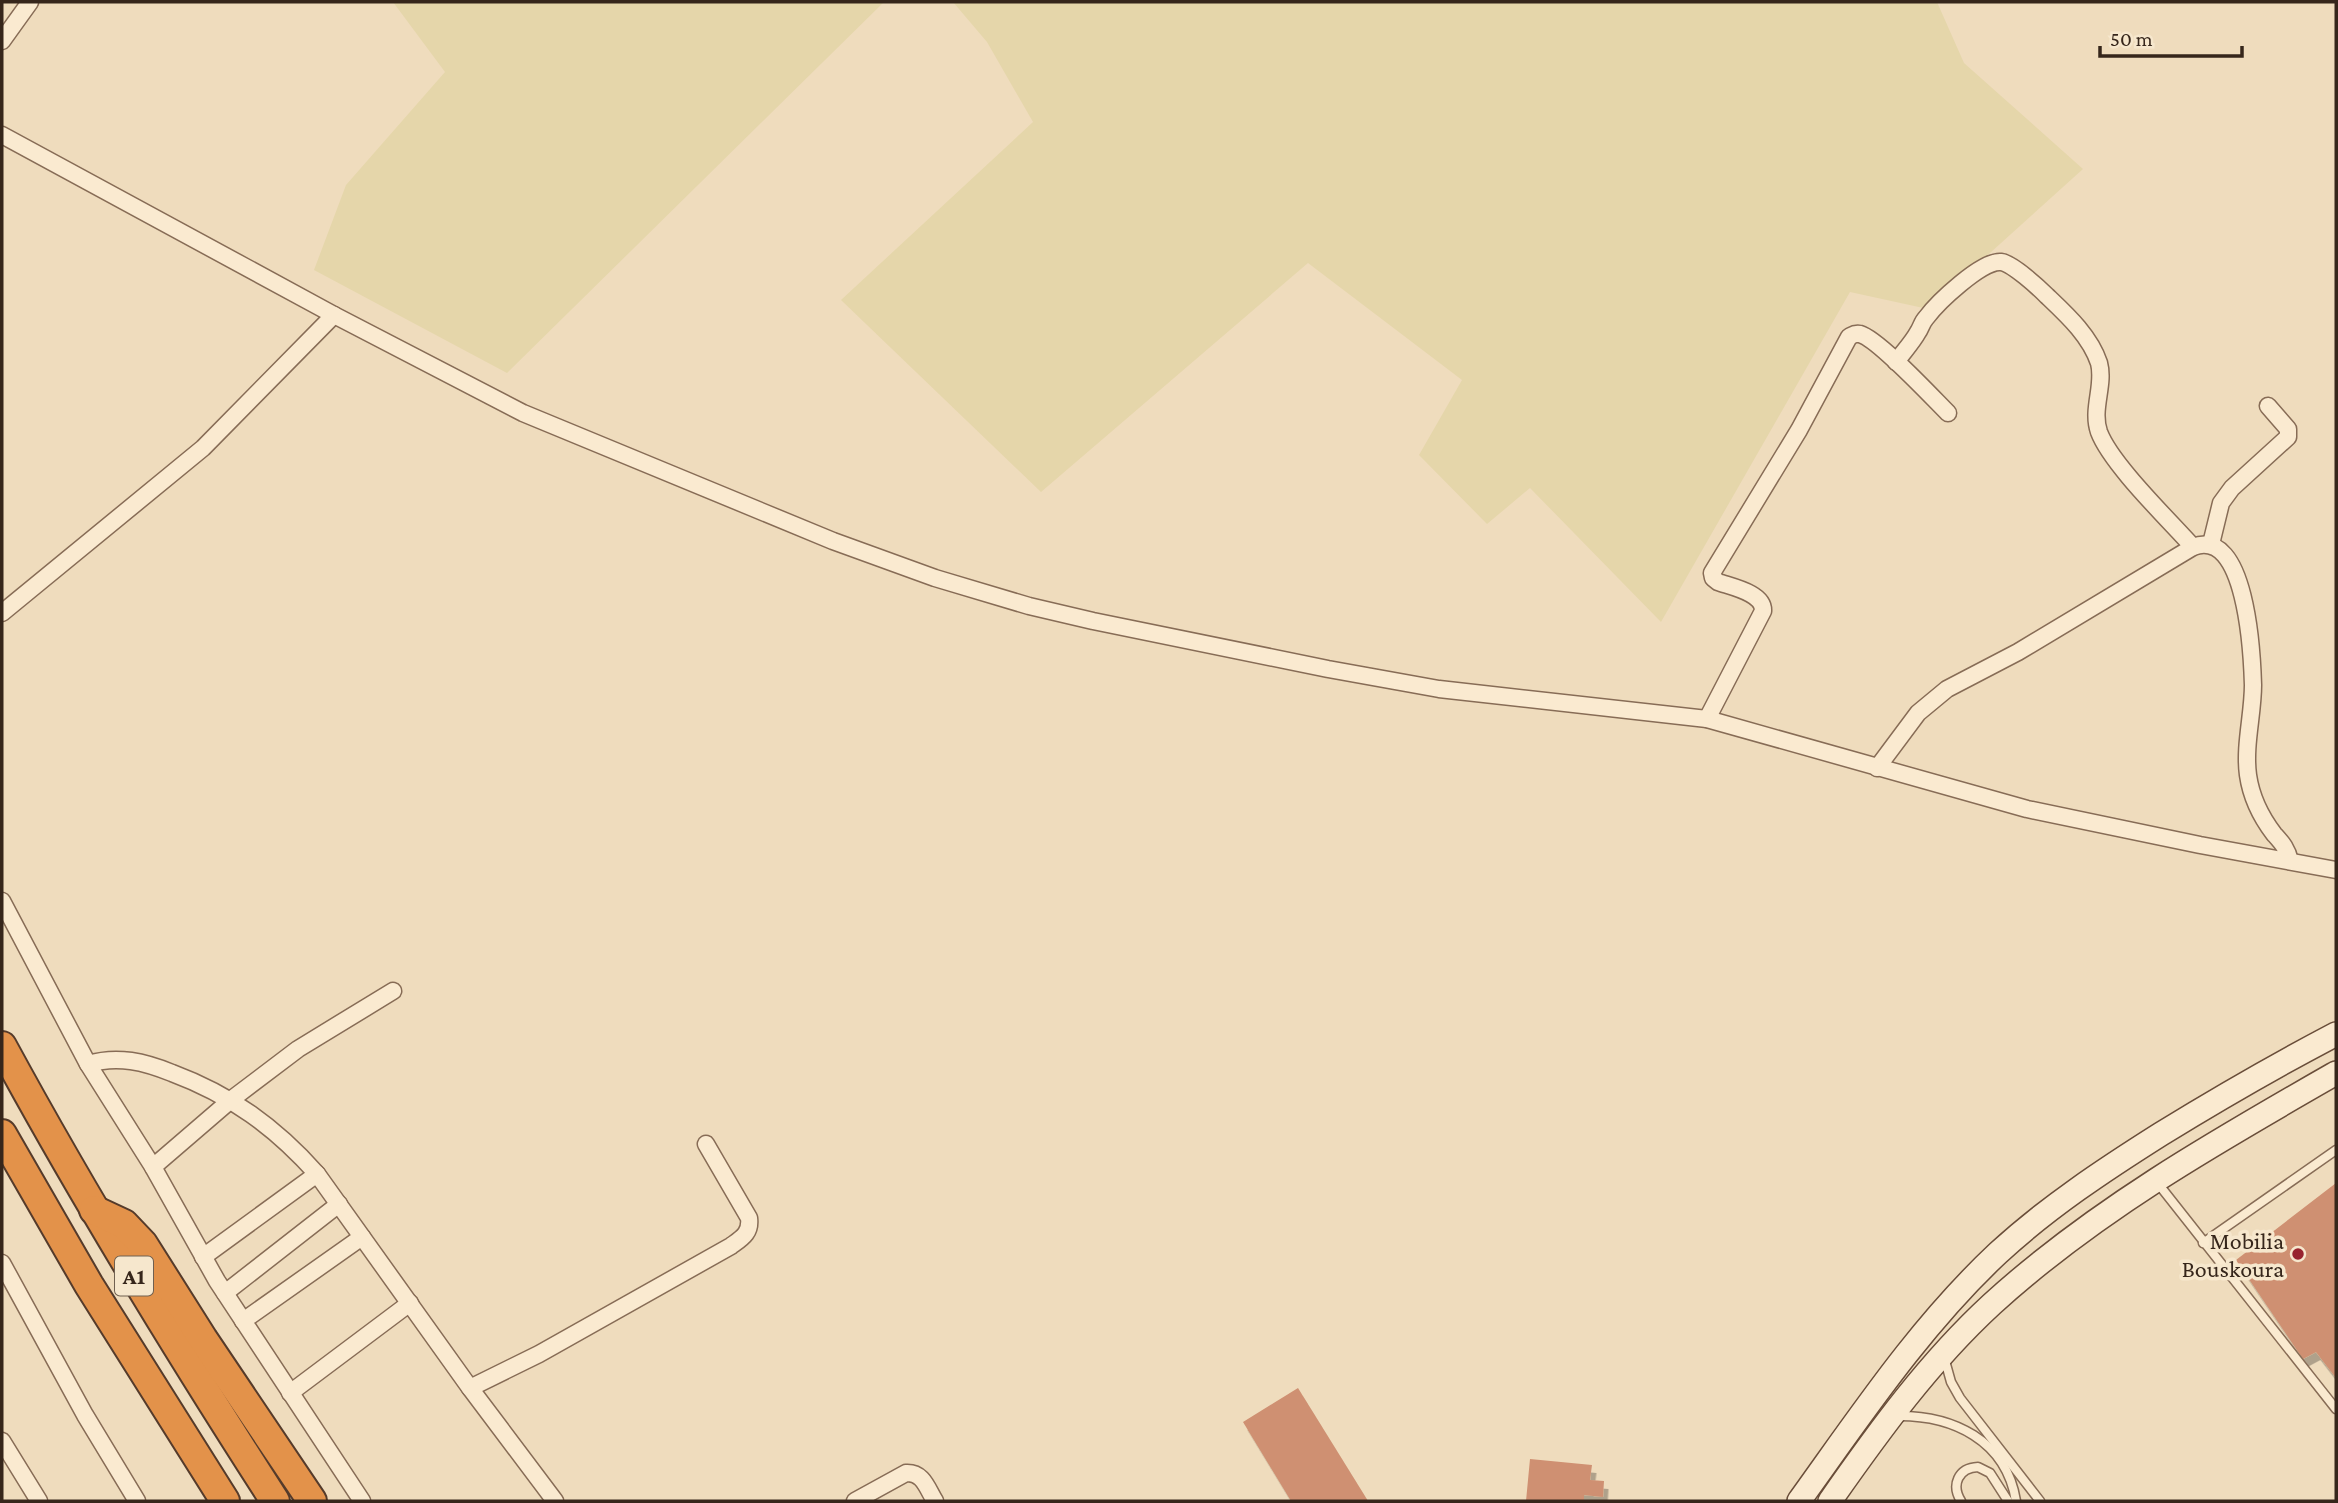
<svg xmlns="http://www.w3.org/2000/svg" width="2338" height="1503" font-family="'Crimson Pro',serif">
  <style>
    .farmland { fill: #e5d6aa }
    .building { fill: #cf9072; filter: url(#shadow) }
    .lines { fill: none; stroke-linecap: round; stroke-linejoin: round }
    .service-casing { stroke: #876c56; stroke-width: 11 }
    .minor-casing { stroke: #876c56; stroke-width: 19 }
    .secondary-casing { stroke: #694d39; stroke-width: 26 }
    .motorway-casing { stroke: #553b2b; stroke-width: 32 }
    .service { stroke: #faead0; stroke-width: 8 }
    .minor { stroke: #faead0; stroke-width: 16 }
    .secondary { stroke: #faead0; stroke-width: 23 }
    .motorway { stroke: #e3924a; stroke-width: 28 }
    .poi-dot { fill: #98242f; stroke: #f6e7cd; stroke-width: 2.5 }
    .labels { text-anchor: middle; dominant-baseline: central; stroke-width: 7; stroke-linejoin: round; paint-order: stroke }
    .shield { fill: #f6e7cd; stroke: #706050; stroke-width: 2 }
    .shield-label { font-size: 23px; font-weight: bold; fill: #36261b }
    .poi-label { font-size: 24px; fill: #36261b; stroke: #f6e7cd; text-anchor: end }
  </style>
  <defs>
    <filter id="shadow"><feDropShadow dx="4.5" dy="8" stdDeviation="0" flood-color="#0004"/></filter>
  </defs>
  <rect width="100%" height="100%" fill="#efdcbd"/>
  <g class="farmland">
    <polygon points="393,2 884,2 507,373 314,270 346,185 445,72"/>
    <polygon points="953,2 1937,2 1964,63 2083,169 1928,309 1850,292 1661,622 1530,488 1487,524 1419,455 1462,380 1308,263 1041,492 841,300 1033,122 987,42"/>
  </g>
  <g class="building">
    <polygon points="2336,1183 2336,1378 2316,1352 2303,1359 2236,1260"/>
    <polygon points="1298,1388 1368,1501 1291,1501 1243,1422"/>
    <polygon points="1530,1459 1592,1465 1590,1480 1604,1481 1603,1497 1584,1495 1584,1501 1526,1501"/>
  </g>
  <g class="lines">
    <g class="service-casing">
      <g id="service">
        <polyline points="2156,1181 2336,1409"/>
        <polyline points="2203,1243 2336,1150"/>
        <polyline points="1944,1357 1951,1382 1960,1398 2040,1501"/>
        <path d="M1896,1416C1953,1415 2006,1440 2016,1501"/>
        <path d="M1961,1501C1951,1485 1958,1468 1978,1467L1990,1473L2008,1501"/>
      </g>
    </g>
    <g class="minor-casing">
      <g id="minor">
        <polyline points="2,41 30,2"/>
        <polyline points="2,135 334,315 523,413 833,541 935,578 1029,606 1093,621 1328,669 1439,689 1707,719 2027,809 2200,845 2336,870"/>
        <path d="M1896,362C1903,352 1912,343 1918,332C1921,328 1922,322 1926,318C1937,303 1982,260 2001,262C2012,263 2039,288 2047,296C2067,315 2090,336 2099,363C2105,385 2091,409 2099,432C2111,464 2168,519 2193,547"/>
        <polyline points="2211,544 2221,503 2232,488 2288,437 2288,429 2268,406"/>
        <polyline points="2,613 203,448 334,315"/>
        <path d="M1707,719L1763,611C1764,593 1732,587 1718,582L1713,578L1712,573L1799,430L1849,337C1853,335 1854,333 1860,334C1878,339 1932,397 1948,413"/>
        <path d="M1877,768L1918,713L1947,689L2018,652L2193,547C2246,526 2252,652 2253,685C2253,714 2244,746 2248,775C2251,796 2261,817 2274,834C2282,843 2287,848 2290,861"/>
        <polyline points="2,901 88,1064 153,1167 217,1281 362,1501"/>
        <path d="M88,1064C118,1055 145,1062 172,1073C231,1095 275,1127 317,1174L470,1388L555,1501"/>
        <polyline points="153,1167 232,1099 298,1049 393,991"/>
        <polyline points="203,1257 317,1174"/>
        <polyline points="2,1263 85,1415 137,1501"/>
        <polyline points="225,1293 339,1204"/>
        <polyline points="243,1321 362,1237"/>
        <path d="M470,1388L539,1354L731,1246C742,1238 751,1233 749,1218L706,1144"/>
        <polyline points="290,1393 410,1303"/>
        <polyline points="2,1441 39,1501"/>
        <path d="M855,1501L906,1473C923,1472 927,1488 935,1501"/>
      </g>
    </g>
    <g class="secondary-casing">
      <g id="secondary">
        <path d="M1799,1501C1861,1415 1920,1326 1998,1253C2048,1207 2104,1170 2161,1134C2218,1099 2277,1065 2336,1034"/>
        <path d="M1830,1501C1879,1431 1929,1362 1992,1304C2094,1211 2217,1141 2336,1073"/>
      </g>
    </g>
    <g class="motorway-casing">
      <g id="motorway">
        <path d="M2,1046C86,1201 179,1352 275,1501"/>
        <polyline points="2,1134 89,1285 225,1501"/>
        <polyline points="94,1210 124,1224 143,1244 203,1339 312,1501"/>
      </g>
    </g>
    <use href="#service" class="service"/>
    <use href="#minor" class="minor"/>
    <use href="#secondary" class="secondary"/>
    <use href="#motorway" class="motorway"/>
  </g>
  <circle class="poi-dot" cx="2298" cy="1254" r="7"/>
  <g class="labels">
    <rect class="shield" x="115" y="1256.5" width="38" height="39" rx="5"/>
    <g class="shield-label">
      <text x="134" y="1276">A1</text>
    </g>
    <g class="poi-label">
      <text x="2284" y="1240">Mobilia<tspan x="2284" dy="28">Bouskoura</tspan></text>
    </g>
  </g>
  <rect width="2338" height="1503" fill="none" stroke="#36261b" stroke-width="7"/>
  <path d="M2100 46v10h142v-10" fill="none" stroke="#36261b" stroke-width="3.5"/>
  <text x="2110" y="46" font-size="21" fill="#36261b" stroke="#f6e7cd" stroke-width="5" paint-order="stroke">50 m</text>
</svg>
